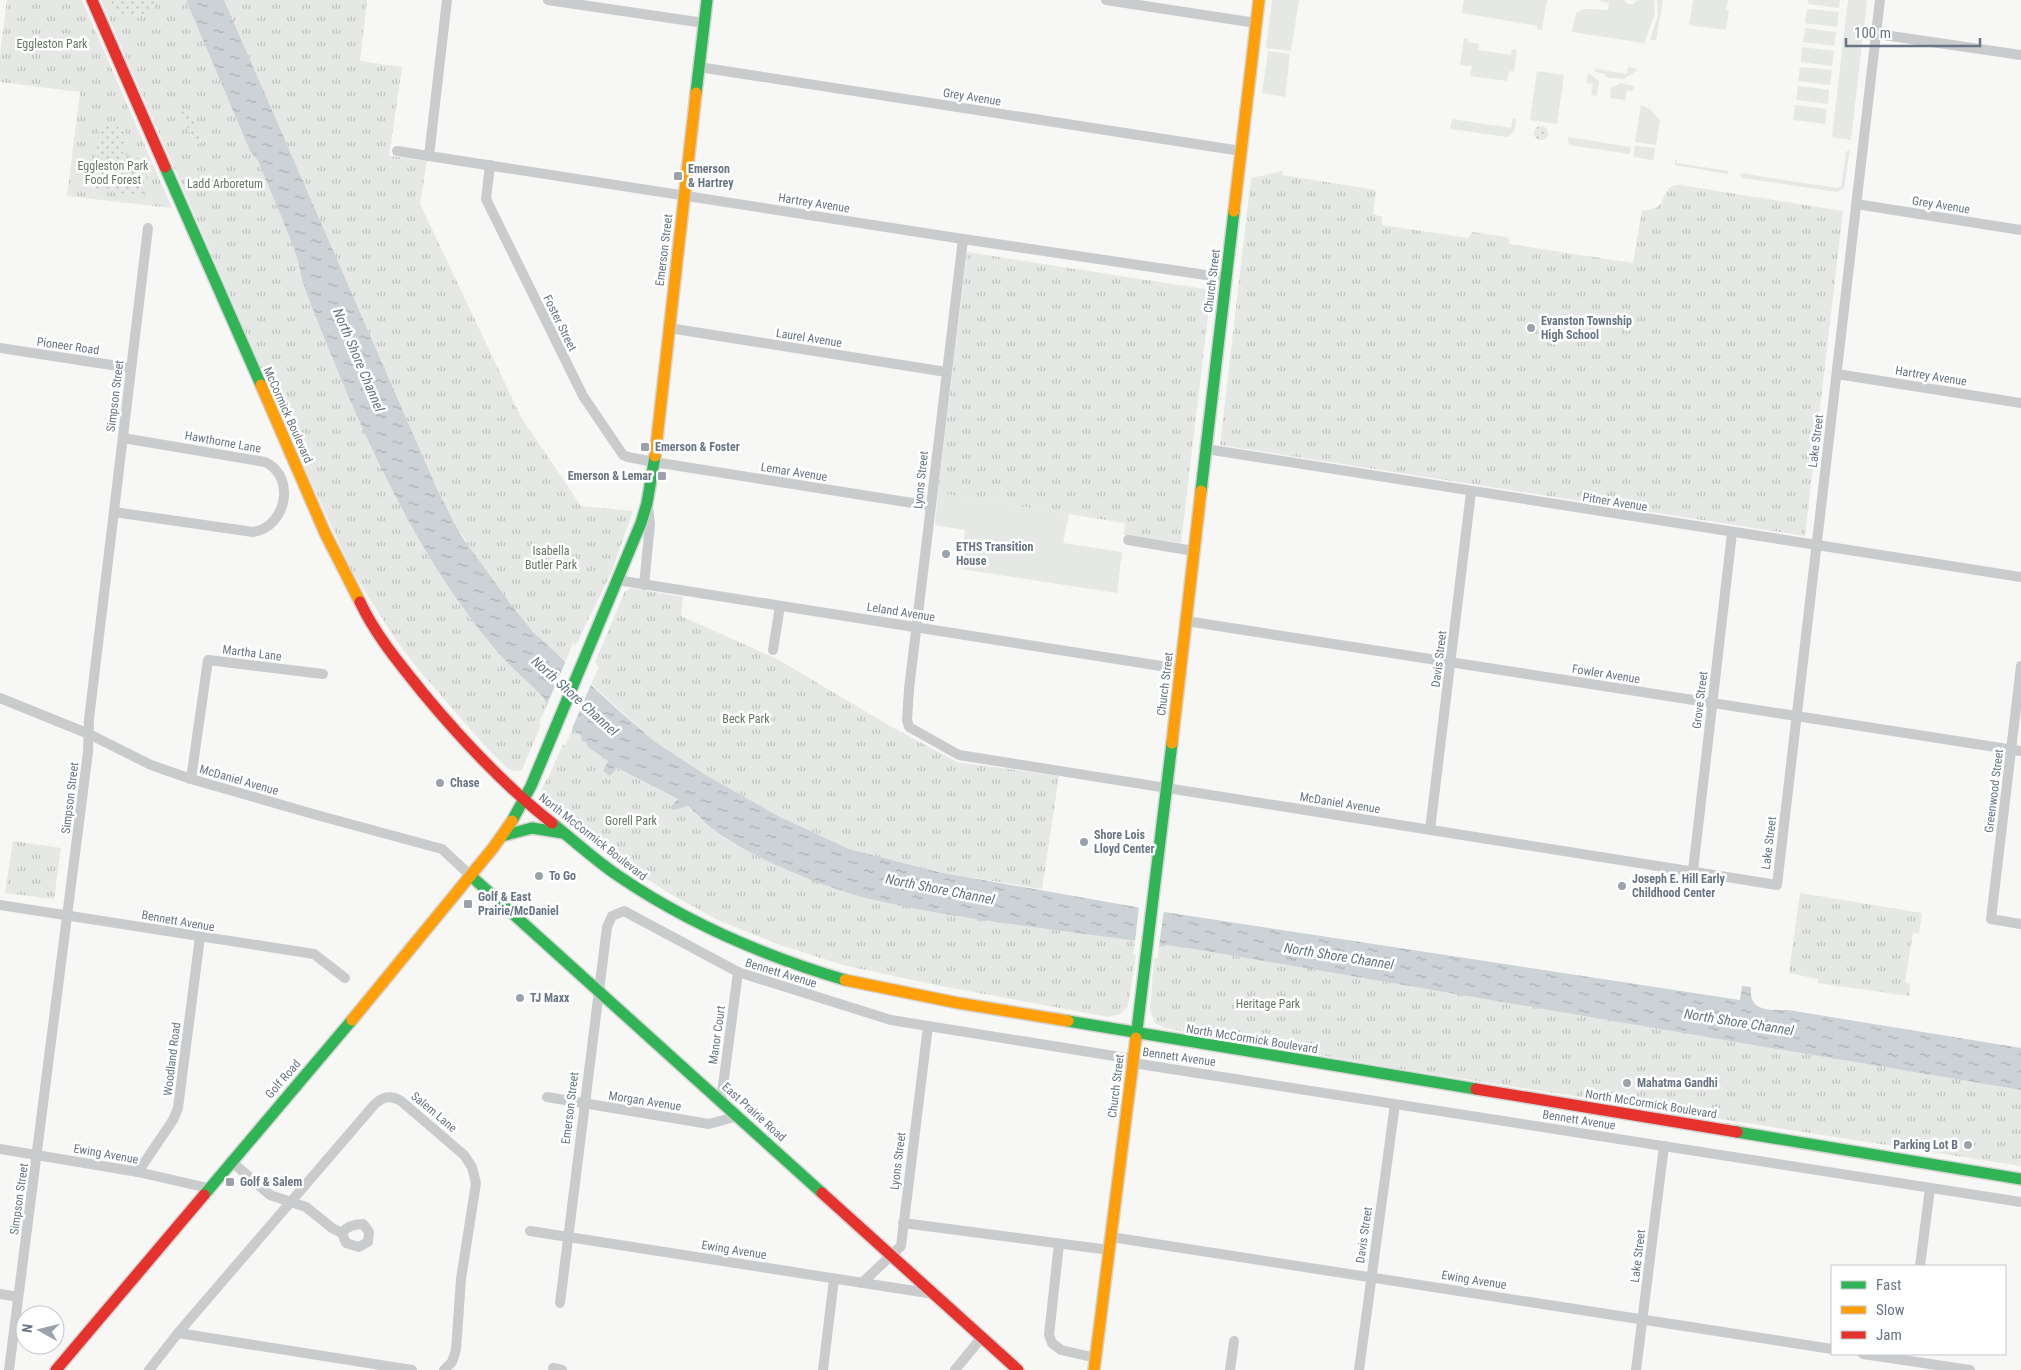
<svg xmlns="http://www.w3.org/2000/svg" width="2021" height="1370" font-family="'Roboto Condensed',sans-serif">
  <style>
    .grass { fill: #e5e8e4 }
    .park { fill: url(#park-tufts) }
    .garden { fill: url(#garden-dots) }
    .water { fill: url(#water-ripples) }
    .pier { fill: #f7f7f6 }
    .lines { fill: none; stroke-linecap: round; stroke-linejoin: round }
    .fast-casing { stroke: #d4d4d5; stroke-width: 14 }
    .slow-casing { stroke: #d4d4d5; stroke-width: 14 }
    .jam-casing { stroke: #d4d4d5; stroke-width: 14 }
    .street { stroke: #cacbcc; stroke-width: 10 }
    .fast { stroke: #30b455; stroke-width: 11 }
    .slow { stroke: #ff9f0a; stroke-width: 11 }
    .jam { stroke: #e5322d; stroke-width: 11 }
    .poi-dot { fill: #9ba2ac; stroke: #fff; stroke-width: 2 }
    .labels { text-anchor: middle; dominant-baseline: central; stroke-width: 5; stroke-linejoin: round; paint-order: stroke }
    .park-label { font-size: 12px; fill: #667764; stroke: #fff }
    .street-label { font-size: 12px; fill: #697584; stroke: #fff }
    .poi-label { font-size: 12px; font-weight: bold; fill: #697584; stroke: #fff; text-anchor: start }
    .water-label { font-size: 14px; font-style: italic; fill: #65767f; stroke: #fff }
  </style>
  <defs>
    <pattern id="park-tufts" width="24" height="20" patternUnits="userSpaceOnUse" patternTransform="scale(1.25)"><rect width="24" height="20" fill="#e5e8e4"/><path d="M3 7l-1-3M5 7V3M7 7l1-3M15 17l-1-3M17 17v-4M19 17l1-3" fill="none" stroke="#bec1be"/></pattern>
    <pattern id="garden-dots" width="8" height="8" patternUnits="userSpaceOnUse" patternTransform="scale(1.25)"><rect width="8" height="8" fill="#e5e8e4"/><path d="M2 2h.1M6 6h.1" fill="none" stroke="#bec1be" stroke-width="1.8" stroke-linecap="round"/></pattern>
    <pattern id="water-ripples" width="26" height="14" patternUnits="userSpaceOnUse" patternTransform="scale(1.25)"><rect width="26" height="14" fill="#ccd2d5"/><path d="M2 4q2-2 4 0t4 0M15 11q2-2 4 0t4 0" fill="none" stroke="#aaafb2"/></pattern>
  </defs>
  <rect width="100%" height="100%" fill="#f7f7f6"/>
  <g class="grass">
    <polygon points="1272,0 1299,0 1291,51 1266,48"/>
    <polygon points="1464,0 1547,0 1542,30 1537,30 1537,26 1462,13"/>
    <polygon points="1597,0 1623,0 1628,4 1634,4 1637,0 1654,0 1655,14 1644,43 1572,32 1576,13 1585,9 1608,10 1609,3"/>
    <polygon points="1657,0 1663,0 1656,40 1650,40 1658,15"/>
    <polygon points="1693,0 1728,0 1726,9 1729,10 1726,30 1689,25"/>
    <polygon points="1808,0 1840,0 1839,8 1808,4"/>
    <polygon points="1848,0 1867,0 1851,140 1832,137"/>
    <polygon points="1807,9 1839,12 1837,27 1805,23"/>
    <polygon points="1805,28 1836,32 1834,46 1803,42"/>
    <polygon points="1464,38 1468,39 1468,42 1479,44 1478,50 1511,55 1512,49 1517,50 1514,72 1509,71 1507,81 1470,76 1472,66 1460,65"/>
    <polygon points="1802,47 1834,51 1832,66 1801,62"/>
    <polygon points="1268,51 1290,54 1285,97 1262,93"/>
    <polygon points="1628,67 1637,69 1636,71 1624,79 1605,77 1605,74 1595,72 1595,69 1627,74"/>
    <polygon points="1800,67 1832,70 1830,85 1798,81"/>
    <polygon points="1537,71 1564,75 1557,124 1530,120"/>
    <polygon points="1588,73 1599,81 1597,96 1591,95 1593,84 1587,83"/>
    <polygon points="1621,83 1634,86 1633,91 1627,90 1625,100 1610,98 1611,88"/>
    <polygon points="1798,86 1829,90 1828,104 1796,100"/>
    <polygon points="1641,105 1650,109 1660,120 1656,145 1635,142"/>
    <polygon points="1795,105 1827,109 1825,124 1793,120"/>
    <polygon points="1513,118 1516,119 1515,130 1508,137 1450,129 1452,119 1511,128"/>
    <polygon points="1568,137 1631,147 1630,154 1569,145"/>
    <polygon points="1635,146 1655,148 1653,160 1633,157"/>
    <polygon points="1850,149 1844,188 1837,192 1742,178 1740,173 1837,188 1841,187 1846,152"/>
    <polygon points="1675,160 1677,160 1676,163 1729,171 1727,174 1675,165"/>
    <polygon points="938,493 1069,514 1063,543 1122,552 1117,593 961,569 965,530 935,525"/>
  </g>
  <g class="park">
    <polygon points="7,0 82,0 172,208 67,196 80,92 0,82 0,55"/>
    <path d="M101,0H186L250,151L258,161C270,191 284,221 295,252C300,265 301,279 306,292C354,415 409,547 495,649C509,666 527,681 543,697L547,705L539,723L541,725L522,770L513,771L507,768L485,746L418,669L394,637L352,571L304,466Z"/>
    <path d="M224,0H367L360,61L402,67L389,156L427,161L420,204L521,417L581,506L633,511L611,573L576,645L573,643L566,661C512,622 467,547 437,489Z"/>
    <path d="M1283,171L1282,175L1376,190L1373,214L1382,217V225L1468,238L1472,232L1508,237L1509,244L1633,263L1642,210C1673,212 1656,184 1680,185L1843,211L1805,536L1220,445L1251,178Z"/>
    <polygon points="967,252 1211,290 1181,543 1124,535 1125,523 938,493"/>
    <polygon points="631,588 683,597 681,616 777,659 890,726 957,762 1059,776 1042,889 938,872 849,849 778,816 704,774 654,741 591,684 599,667 595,662 625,591"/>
    <polygon points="573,728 590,747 608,761 603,771 610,775 616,768 678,799 670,806 687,806 705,824 724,838 757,855 830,886 869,898 997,922 1135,939 1133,955 1136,955 1128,1006 1120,1014 1108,1017 936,985 843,965 780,945 720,921 667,892 614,858 544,803 541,792 543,786 549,776 563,744 565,746"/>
    <polygon points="13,841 61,848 54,899 5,893"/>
    <polygon points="1800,893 1922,913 1919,934 1913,933 1905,982 1910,984 1909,996 1818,983 1818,979 1789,973"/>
    <polygon points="1159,943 2021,1090 2021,1166 1401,1069 1165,1028 1155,1023 1150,1010 1154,958 1158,958"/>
  </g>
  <g class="garden">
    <path d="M111,0H157L153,10C138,18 116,23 111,0Z"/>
    <polygon points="188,108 203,142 195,145 180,111"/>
    <polygon points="100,125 126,128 123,155 139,158 137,173 148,174 144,197 91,189"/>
    <circle cx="1541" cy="133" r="7"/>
  </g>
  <path class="water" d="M186,0H224L437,489L462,537L512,606L533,632L617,709L654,741L704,774L778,816L849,849L938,872L1164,912L1740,1000L1742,986L1751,987C1748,1013 1771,1010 1788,1010L2021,1048V1090C1751,1045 1481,998 1211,952C1098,933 982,925 870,899C826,888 763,862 724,837C710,829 699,817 688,806L673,810L670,807L678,799L617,768L610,776L603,771L608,761L588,747L586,742L582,741L581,736L547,705L543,697C527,681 509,666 495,649C409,547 354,415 306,292C301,279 300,265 295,252C284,221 270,191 258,161L250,151Z"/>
  <g class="pier">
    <polygon points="567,658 592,682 571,731 546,707"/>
    <polygon points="1139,905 1164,910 1159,946 1135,942"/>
  </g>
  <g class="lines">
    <g class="fast-casing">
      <g id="fast">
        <polyline points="696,93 707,0"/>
        <polyline points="165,167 261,385"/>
        <polyline points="1201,491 1234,211"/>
        <polyline points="512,821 531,786 641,523 647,503 655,456"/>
        <path d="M552,823C573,840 595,860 617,875C687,923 764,956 845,980"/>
        <polyline points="502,836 532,828 563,833"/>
        <polyline points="471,876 822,1193"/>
        <polyline points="1068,1021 1476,1089"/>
        <polyline points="1136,1038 1172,743"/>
        <polyline points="1737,1132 2021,1179"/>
        <polyline points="204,1195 352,1020"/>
      </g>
    </g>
    <g class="slow-casing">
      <g id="slow">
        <polyline points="1234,211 1259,0"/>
        <polyline points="261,385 325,533 360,602"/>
        <polyline points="655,456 696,93"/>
        <polyline points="1172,743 1201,491"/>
        <polyline points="845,980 958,1003 1068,1021"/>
        <polyline points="352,1020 493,848 512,821"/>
        <polyline points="1094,1370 1136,1038"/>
      </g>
    </g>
    <g class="jam-casing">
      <g id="jam">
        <polyline points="92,0 165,167"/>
        <path d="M360,602C376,636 400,664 423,693C462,740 504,785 552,823"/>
        <polyline points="1476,1089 1737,1132"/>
        <polyline points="822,1193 1018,1370"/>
        <polyline points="56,1370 204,1195"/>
      </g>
    </g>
    <g class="street">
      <polyline points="548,0 704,23"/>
      <polyline points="1106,0 1256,23"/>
      <polyline points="1877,34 2021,55"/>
      <polyline points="699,67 1241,151"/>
      <polyline points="397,151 963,239 1226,278"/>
      <polyline points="429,156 447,0"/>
      <polyline points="490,165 486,199 583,396 623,455 628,457 654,462 931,506"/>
      <polyline points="1856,204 2021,230"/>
      <polyline points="963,239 909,689 907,720 909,727 959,755 1777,885 1880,0"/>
      <polyline points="669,328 946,372"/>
      <polyline points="0,348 131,368"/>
      <polyline points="1837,374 2021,403"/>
      <polyline points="1206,449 2021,577"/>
      <path d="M114,512L253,532C286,527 297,477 265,462L123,438"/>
      <polyline points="1128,540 1194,551"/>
      <polyline points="617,580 1180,669"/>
      <polyline points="644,585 650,524 648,507"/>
      <polyline points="1186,621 2021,751"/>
      <polyline points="773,650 780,606"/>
      <polyline points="2021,666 1991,919 2021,924"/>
      <polyline points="0,698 89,734 151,765 191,779 313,814 442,849 471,876"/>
      <polyline points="191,779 208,660 323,674"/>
      <polyline points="1430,830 1471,492"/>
      <polyline points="1693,871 1732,533"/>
      <polyline points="0,905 314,954 345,978"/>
      <polyline points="1133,1063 2021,1202"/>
      <polyline points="547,1097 709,1124 738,1116"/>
      <polyline points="721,1101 738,972"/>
      <polyline points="0,1149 138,1172 208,1188"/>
      <polyline points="231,1161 270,1195 306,1207 332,1228 342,1233"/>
      <polyline points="138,1172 173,1120 178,1108 200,937"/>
      <polyline points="903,1223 1109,1250"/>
      <path d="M363,1224L369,1232L368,1242L359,1247L346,1243L342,1233C347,1226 354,1224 363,1224Z"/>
      <polyline points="530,1231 934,1294"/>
      <polyline points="1111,1237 1832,1349"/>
      <polyline points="1059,1244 1049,1335 1052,1343 1061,1350 1096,1358"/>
      <polyline points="1920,1266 1930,1188"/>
      <polyline points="862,1283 901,1246 928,1026"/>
      <polyline points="0,1294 18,1297"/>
      <polyline points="560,1303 607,927 612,916 624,911 738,972 891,1020 1133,1059"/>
      <polyline points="178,1333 412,1370"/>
      <polyline points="1863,1354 1970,1370"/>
      <polyline points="553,1368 562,1370"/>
      <polyline points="9,1370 88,752 89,719 148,228"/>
      <path d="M149,1370L178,1333L374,1105C383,1096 391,1095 401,1101L464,1155L472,1167L476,1183L461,1279L456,1350L452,1362L444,1370"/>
      <polyline points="823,1370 834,1279"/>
      <polyline points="955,1370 982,1337"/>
      <polyline points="1230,1370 1234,1341"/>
      <polyline points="1359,1370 1395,1104"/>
      <polyline points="1636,1370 1664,1146"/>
    </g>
    <use href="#fast" class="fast"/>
    <use href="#slow" class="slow"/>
    <use href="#jam" class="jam"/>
  </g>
  <g class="poi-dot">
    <rect x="673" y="171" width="10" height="10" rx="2.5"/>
    <circle cx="1531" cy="328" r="5"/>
    <rect x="640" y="442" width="10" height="10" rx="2.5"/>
    <rect x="657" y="471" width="10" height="10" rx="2.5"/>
    <circle cx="946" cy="554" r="5"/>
    <circle cx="440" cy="783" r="5"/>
    <circle cx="1084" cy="842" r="5"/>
    <circle cx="539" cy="876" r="5"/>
    <circle cx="1622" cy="886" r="5"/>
    <rect x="463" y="899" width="10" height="10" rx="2.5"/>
    <circle cx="520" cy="998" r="5"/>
    <circle cx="1627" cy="1083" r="5"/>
    <circle cx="1968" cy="1145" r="5"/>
    <rect x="225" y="1177" width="10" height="10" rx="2.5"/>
  </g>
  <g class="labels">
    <g class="park-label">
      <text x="52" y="44">Eggleston Park</text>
      <text x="113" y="166">Eggleston Park<tspan x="113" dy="14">Food Forest</tspan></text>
      <text x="225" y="184">Ladd Arboretum</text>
      <text x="551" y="551">Isabella<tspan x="551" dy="14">Butler Park</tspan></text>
      <text x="746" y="719">Beck Park</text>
      <text x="631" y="821">Gorell Park</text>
      <text x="1268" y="1004">Heritage Park</text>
    </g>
    <g class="street-label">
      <text transform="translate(972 97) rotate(9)">Grey Avenue</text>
      <text transform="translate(814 203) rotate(9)">Hartrey Avenue</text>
      <text transform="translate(1941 205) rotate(9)">Grey Avenue</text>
      <text transform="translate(664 250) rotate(-83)">Emerson Street</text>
      <text transform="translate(1212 281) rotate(-83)">Church Street</text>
      <text transform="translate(560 323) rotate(64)">Foster Street</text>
      <text transform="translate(809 338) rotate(9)">Laurel Avenue</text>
      <text transform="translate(68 346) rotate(8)">Pioneer Road</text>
      <text transform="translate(1931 376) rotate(9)">Hartrey Avenue</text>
      <text transform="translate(115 396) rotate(-83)">Simpson Street</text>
      <text transform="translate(288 415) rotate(66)">McCormick Boulevard</text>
      <text transform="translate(1816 441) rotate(-83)">Lake Street</text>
      <text transform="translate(223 442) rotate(10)">Hawthorne Lane</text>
      <text transform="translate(794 472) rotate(9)">Lemar Avenue</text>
      <text transform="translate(921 480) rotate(-84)">Lyons Street</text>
      <text transform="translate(1615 502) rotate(9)">Pitner Avenue</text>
      <text transform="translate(901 612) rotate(9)">Leland Avenue</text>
      <text transform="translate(252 653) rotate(7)">Martha Lane</text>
      <text transform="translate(1439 659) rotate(-83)">Davis Street</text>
      <text transform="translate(1606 674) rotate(9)">Fowler Avenue</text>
      <text transform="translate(1165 684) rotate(-83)">Church Street</text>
      <text transform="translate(1700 700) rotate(-83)">Grove Street</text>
      <text transform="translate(239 780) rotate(16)">McDaniel Avenue</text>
      <text transform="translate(1994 791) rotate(-83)">Greenwood Street</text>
      <text transform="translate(70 798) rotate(-83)">Simpson Street</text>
      <text transform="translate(1340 803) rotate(9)">McDaniel Avenue</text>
      <text transform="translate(593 837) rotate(38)">North McCormick Boulevard</text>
      <text transform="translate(1769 843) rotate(-83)">Lake Street</text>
      <text transform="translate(178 921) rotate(10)">Bennett Avenue</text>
      <text transform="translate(781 973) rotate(17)">Bennett Avenue</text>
      <text transform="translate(717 1035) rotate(-82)">Manor Court</text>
      <text transform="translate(1252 1039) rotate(9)">North McCormick Boulevard</text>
      <text transform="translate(1179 1057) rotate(8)">Bennett Avenue</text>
      <text transform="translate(172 1059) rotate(-83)">Woodland Road</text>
      <text transform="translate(283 1079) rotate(-49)">Golf Road</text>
      <text transform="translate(1116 1086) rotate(-83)">Church Street</text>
      <text transform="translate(645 1101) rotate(9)">Morgan Avenue</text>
      <text transform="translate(1651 1104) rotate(9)">North McCormick Boulevard</text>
      <text transform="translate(570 1108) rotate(-83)">Emerson Street</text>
      <text transform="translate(434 1112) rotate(40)">Salem Lane</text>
      <text transform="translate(754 1112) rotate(42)">East Prairie Road</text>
      <text transform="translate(1579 1120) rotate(9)">Bennett Avenue</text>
      <text transform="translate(106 1154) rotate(10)">Ewing Avenue</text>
      <text transform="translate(898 1161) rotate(-83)">Lyons Street</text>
      <text transform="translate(19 1199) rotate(-82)">Simpson Street</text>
      <text transform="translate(1364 1235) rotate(-82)">Davis Street</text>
      <text transform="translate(734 1250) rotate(9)">Ewing Avenue</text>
      <text transform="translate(1638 1256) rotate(-83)">Lake Street</text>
      <text transform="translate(1474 1280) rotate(9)">Ewing Avenue</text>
    </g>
    <g class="poi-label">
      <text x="688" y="169">Emerson<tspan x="688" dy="14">&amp; Hartrey</tspan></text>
      <text x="1541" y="321">Evanston Township<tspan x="1541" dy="14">High School</tspan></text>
      <text x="655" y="447">Emerson &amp; Foster</text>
      <text x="652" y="476" text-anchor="end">Emerson &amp; Lemar</text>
      <text x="956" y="547">ETHS Transition<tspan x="956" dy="14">House</tspan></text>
      <text x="450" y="783">Chase</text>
      <text x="1094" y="835">Shore Lois<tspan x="1094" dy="14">Lloyd Center</tspan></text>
      <text x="549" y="876">To Go</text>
      <text x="1632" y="879">Joseph E. Hill Early<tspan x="1632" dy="14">Childhood Center</tspan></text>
      <text x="478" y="897">Golf &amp; East<tspan x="478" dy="14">Prairie/McDaniel</tspan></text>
      <text x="530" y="998">TJ Maxx</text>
      <text x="1637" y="1083">Mahatma Gandhi</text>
      <text x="1958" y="1145" text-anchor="end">Parking Lot B</text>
      <text x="240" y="1182">Golf &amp; Salem</text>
    </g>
    <g class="water-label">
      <text transform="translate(359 360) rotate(67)">North Shore Channel</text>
      <text transform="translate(575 696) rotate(42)">North Shore Channel</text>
      <text transform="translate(940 889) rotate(11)">North Shore Channel</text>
      <text transform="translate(1339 956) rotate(9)">North Shore Channel</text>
      <text transform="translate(1739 1022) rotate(9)">North Shore Channel</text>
    </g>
  </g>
  <rect x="1831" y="1265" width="175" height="90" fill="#ffffff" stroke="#c3c8ce"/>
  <rect x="1841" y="1281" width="25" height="8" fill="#30b455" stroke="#c3c8ce"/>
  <text x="1876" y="1290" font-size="15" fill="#697584">Fast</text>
  <rect x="1841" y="1306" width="25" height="8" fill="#ff9f0a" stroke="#c3c8ce"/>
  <text x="1876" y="1315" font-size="15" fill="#697584">Slow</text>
  <rect x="1841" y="1331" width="25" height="8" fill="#e5322d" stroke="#c3c8ce"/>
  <text x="1876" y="1340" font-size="15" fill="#697584">Jam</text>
  <g transform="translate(40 1330) rotate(278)"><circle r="24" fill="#ffffff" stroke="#c3c8ce"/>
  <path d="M0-4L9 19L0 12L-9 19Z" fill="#9ba2ac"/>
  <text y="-8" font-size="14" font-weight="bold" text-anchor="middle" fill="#697584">N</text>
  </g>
  <path d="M1846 38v8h134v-8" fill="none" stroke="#697584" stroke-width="2.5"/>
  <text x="1854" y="38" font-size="15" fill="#697584" stroke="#ffffff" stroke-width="4" paint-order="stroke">100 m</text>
</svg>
